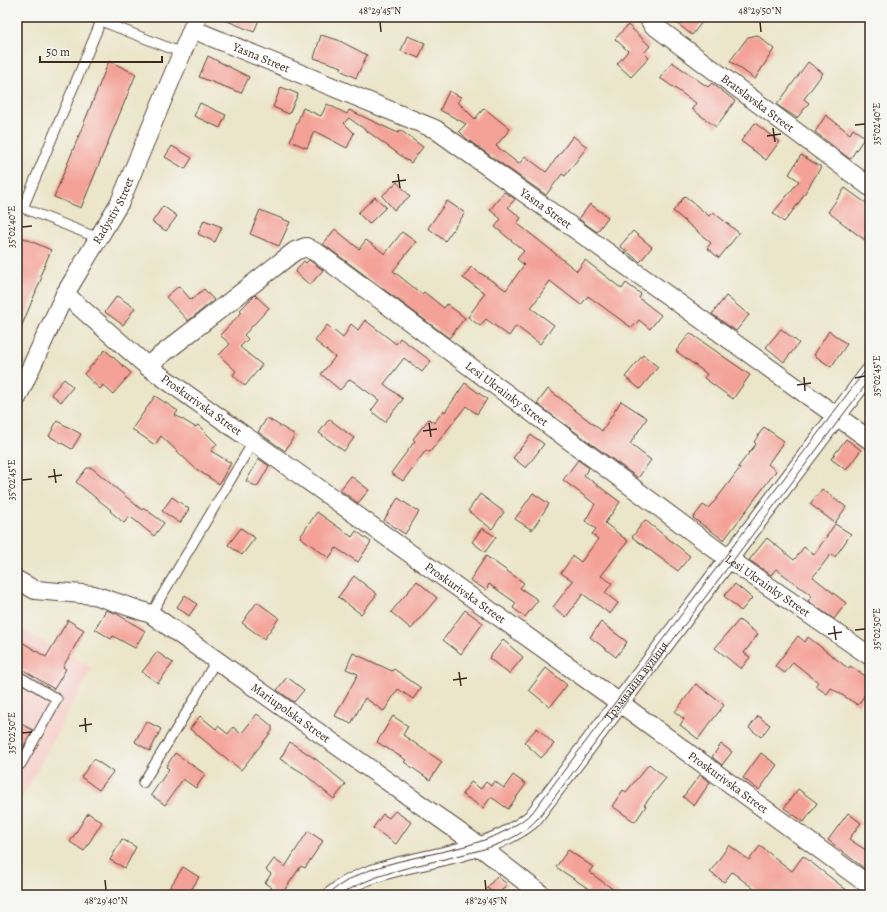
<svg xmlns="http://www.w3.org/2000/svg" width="887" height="912" font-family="Alegreya,serif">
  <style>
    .built { fill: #f7d0ca }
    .building { fill: #f4a298 }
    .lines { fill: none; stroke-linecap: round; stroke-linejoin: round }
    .service-casing { stroke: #554638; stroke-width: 11 }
    .minor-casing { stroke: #554638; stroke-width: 20 }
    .service { stroke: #fff; stroke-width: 9 }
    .minor { stroke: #fff; stroke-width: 18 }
    .tram { stroke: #3b2a1e; stroke-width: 1 }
    .ticks { fill: none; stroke: #3b2a1e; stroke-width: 1.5 }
    .labels { text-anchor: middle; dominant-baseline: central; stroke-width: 3.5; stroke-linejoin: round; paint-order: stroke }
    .street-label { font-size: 12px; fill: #3b2a1e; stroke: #f6f6f2 }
    .neatline { fill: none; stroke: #3b2a1e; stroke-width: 1.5 }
    .ticks-label { font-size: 10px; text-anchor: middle; fill: #3b2a1e }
  </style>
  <rect width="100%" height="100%" fill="#f6f6f2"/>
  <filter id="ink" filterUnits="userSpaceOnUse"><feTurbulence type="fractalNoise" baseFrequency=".025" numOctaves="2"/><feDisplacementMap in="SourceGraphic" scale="8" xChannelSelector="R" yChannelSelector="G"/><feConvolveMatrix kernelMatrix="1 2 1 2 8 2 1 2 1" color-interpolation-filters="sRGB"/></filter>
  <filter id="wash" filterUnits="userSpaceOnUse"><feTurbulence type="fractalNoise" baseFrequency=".012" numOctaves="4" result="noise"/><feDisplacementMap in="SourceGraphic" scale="16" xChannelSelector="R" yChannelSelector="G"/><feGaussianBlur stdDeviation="0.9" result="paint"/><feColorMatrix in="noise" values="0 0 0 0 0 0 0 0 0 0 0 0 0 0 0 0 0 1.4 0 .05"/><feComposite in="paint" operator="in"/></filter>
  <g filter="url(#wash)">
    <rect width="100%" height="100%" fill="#ebe5c9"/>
    <polygon class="built" points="17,627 92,668 17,807"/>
    <g id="blocks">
      <g class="building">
        <polygon points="218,17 260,17 254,32"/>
        <polygon points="669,17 706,17 692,35"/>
        <polygon points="628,25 650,46 644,53 649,58 631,77 617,64 628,51 615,39"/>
        <polygon points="321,35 338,40 367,55 356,78 340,70 342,67 314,58"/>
        <polygon points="757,35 774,49 755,79 730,61 748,37"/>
        <polygon points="407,36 425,43 419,58 401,51"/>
        <polygon points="208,56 249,77 241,93 199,77"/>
        <polygon points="109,61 136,74 81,208 54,197"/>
        <polygon points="672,62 708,87 712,83 735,101 716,127 692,109 696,103 660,78"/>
        <polygon points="808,62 823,73 804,99 809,103 797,118 777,105"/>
        <polygon points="281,87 298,94 289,114 273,107"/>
        <polygon points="449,91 461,97 458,102 475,119 484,108 510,129 496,146 519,164 525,156 546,172 573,136 587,147 565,176 562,174 546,195 468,140 459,131 466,124 440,110"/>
        <polygon points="200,103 226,115 220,128 194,116"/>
        <polygon points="327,104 347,114 349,110 398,133 400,130 423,147 411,163 349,118 344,123 354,133 347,148 314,131 307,148 290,141 303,108 321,116"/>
        <polygon points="826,115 850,134 853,129 865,137 850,159 815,132"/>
        <polygon points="755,123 779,142 766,160 741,141"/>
        <polygon points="172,146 192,158 185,169 165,157"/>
        <polygon points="801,155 821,167 798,204 784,222 773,213 799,181 789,174"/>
        <polygon points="397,182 410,196 394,210 382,196"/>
        <polygon points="845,188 870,206 870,244 828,212"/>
        <polygon points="504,192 515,199 508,207 521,218 517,223 577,271 585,260 622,289 626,283 641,294 639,298 661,315 650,329 639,320 632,328 588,296 581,305 550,281 531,308 554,325 540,344 516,326 509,336 486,319 480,326 468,317 485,293 463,278 471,267 506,290 524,265 517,259 524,251 495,227 501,219 490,210"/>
        <polygon points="685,196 709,216 713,212 739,233 719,258 707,248 711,243 673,211"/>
        <polygon points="375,197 386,207 369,224 358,213"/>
        <polygon points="447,201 465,213 445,241 428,228"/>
        <polygon points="590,204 608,217 597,232 579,219"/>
        <polygon points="163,206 177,216 166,231 152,222"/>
        <polygon points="260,210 290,222 279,246 250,234"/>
        <polygon points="204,220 222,227 215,242 198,234"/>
        <polygon points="335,229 359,249 366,240 385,254 402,232 416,242 393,271 422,294 424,292 444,308 447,304 465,318 449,338 323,244"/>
        <polygon points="633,231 652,247 640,262 620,246"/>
        <polygon points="17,235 51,250 40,276 42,277 17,337"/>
        <polygon points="309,260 323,270 310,285 295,272 304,261 306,263"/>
        <polygon points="179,286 191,300 204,289 214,300 188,321 166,297"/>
        <polygon points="255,295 269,308 244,335 248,339 240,347 262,365 245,386 233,375 236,371 219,355 230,344 220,335 242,312 240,310"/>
        <polygon points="117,296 135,308 123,325 105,312"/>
        <polygon points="726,296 749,315 736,331 712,314"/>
        <polygon points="365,320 396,344 400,338 431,361 422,372 404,358 384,384 403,399 385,422 371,411 379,400 350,379 340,390 321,374 335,357 315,341 327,325 343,338 351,324 358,330"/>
        <polygon points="781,329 799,343 784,362 766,347"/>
        <polygon points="829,331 847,344 831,367 814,355"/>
        <polygon points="690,333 750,375 733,399 704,378 707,374 676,351"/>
        <polygon points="105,350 131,373 113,394 103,385 100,389 84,374"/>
        <polygon points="643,355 658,367 640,389 625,377"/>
        <polygon points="64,379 73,387 61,402 51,394"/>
        <polygon points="465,383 487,399 477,414 466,406 430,452 426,450 403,481 391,473 415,441 413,439 429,419 434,423 444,410 445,412"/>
        <polygon points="548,389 602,431 621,401 647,418 630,444 651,460 638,478 537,404"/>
        <polygon points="155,396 178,411 175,415 195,427 198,425 217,444 211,451 231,463 219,484 196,469 161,436 155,445 132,429"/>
        <polygon points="267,418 295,435 285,451 258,432"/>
        <polygon points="329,419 354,438 344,451 319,433"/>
        <polygon points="57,421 81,434 72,449 49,436"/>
        <polygon points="764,427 784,441 768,464 776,471 724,540 693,518 703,505 708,508 715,501 740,468 738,467 756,444 754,442"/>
        <polygon points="531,435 544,444 526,468 513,458"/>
        <polygon points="846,439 861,450 846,470 831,459"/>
        <polygon points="259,459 269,466 257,487 246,481"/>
        <polygon points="578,460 589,468 584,475 620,502 605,523 628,541 601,576 612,583 605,593 618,603 610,614 583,594 566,617 553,607 573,581 561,573 573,556 581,562 598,539 592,534 596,529 585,521 595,504 563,480"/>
        <polygon points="87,468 92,468 142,510 144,508 164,523 154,536 132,518 129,517 124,523 110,511 111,510 76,482"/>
        <polygon points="351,476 369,490 358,503 340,490"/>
        <polygon points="822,489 846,507 835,523 810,504"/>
        <polygon points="533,493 549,504 532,530 515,519"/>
        <polygon points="480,494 504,512 492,529 468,511"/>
        <polygon points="172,497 189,509 180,523 162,511"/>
        <polygon points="398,498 419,512 405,534 384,520"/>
        <polygon points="317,512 352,537 356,531 371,542 358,562 336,548 329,558 300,537"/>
        <polygon points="645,520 690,556 678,571 632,537"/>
        <polygon points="835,524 851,534 835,557 831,554 813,577 846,603 834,619 808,601 812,596 776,569 771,575 749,560 767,538 794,560 804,547 814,555"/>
        <polygon points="241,528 255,538 242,555 228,545"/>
        <polygon points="482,528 496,537 485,552 472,542"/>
        <polygon points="486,556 524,583 520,588 538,600 525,617 513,608 516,603 489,584 486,590 470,580"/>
        <polygon points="354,576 377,594 361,614 338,597"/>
        <polygon points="417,581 437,598 411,629 391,612"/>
        <polygon points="735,584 752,598 741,611 724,596"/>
        <polygon points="185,595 197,604 189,616 177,607"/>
        <polygon points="257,602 279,618 264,639 242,623"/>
        <polygon points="106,610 117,614 145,631 135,648 113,636 111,639 95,629"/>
        <polygon points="465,610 483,623 461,654 443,640"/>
        <polygon points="68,620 84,630 63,667 66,669 54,689 17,666 17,639 46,657"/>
        <polygon points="739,620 758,634 744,653 750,657 741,669 715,648"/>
        <polygon points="601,622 627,642 616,657 590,637"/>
        <polygon points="798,636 805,642 808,637 849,669 850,666 870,679 870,687 858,705 831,688 827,694 815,686 818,682 793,662 785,673 775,666"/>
        <polygon points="503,640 523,657 509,674 489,658"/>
        <polygon points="157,652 173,663 158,683 142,672"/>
        <polygon points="353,653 392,671 394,669 421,688 413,699 398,689 384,711 365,698 351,724 335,716 358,674 346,669"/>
        <polygon points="546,668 567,685 550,707 529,690"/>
        <polygon points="287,677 304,690 294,702 277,690"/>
        <polygon points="696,684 724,705 698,739 680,725 684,719 675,712"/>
        <polygon points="257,714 272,726 272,731 241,770 190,729 200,716 216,729 218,726 228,734 233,727 241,734"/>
        <polygon points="393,716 408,726 403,735 442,762 430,780 404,762 406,760 377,742"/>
        <polygon points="758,716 770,725 761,737 749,728"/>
        <polygon points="146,721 161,729 150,751 135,742"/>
        <polygon points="17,722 33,730 18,757 17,757"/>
        <polygon points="537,728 554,744 541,758 524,742"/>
        <polygon points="290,742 317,760 346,784 334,799 303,773 280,759"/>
        <polygon points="721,744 732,752 722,765 712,757"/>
        <polygon points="175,753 205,774 196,788 183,779 165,805 151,795 169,769 166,767"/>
        <polygon points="761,753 777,765 759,790 743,778"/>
        <polygon points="94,759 113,772 99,790 81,777"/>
        <polygon points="649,764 666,778 644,805 646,806 635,822 612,806 623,790 626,792"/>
        <polygon points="513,775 526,784 508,809 491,797 483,808 462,794 471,782 481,789 486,782 491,786 494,781 504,788"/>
        <polygon points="700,775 710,782 694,806 683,797"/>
        <polygon points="798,789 817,803 804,822 784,808"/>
        <polygon points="395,811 411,822 396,844 373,828 383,814 389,818"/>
        <polygon points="88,813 102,822 84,851 70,842"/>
        <polygon points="848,813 861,823 849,839 870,853 870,873 828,840"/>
        <polygon points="308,831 323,841 305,868 301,866 281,895 267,895 272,888 265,883 271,874 266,870 274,859 285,867"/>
        <polygon points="122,839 136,847 125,868 110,860"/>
        <polygon points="729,845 749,860 760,846 792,871 803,856 853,895 762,895 732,872 724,882 710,872"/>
        <polygon points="568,850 593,867 589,872 621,895 585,895 589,889 556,867"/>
        <polygon points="183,867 199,877 188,895 165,895"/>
        <polygon points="497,876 507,884 498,895 496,895 487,888"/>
      </g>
    </g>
  </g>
  <g filter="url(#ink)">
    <use href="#blocks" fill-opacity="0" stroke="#554638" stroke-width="1"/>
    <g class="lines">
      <g class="service-casing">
        <g id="service">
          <polyline points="93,17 101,21 23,208 98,238"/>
          <polyline points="101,21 182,53"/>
          <polyline points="151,614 253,442"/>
          <polyline points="17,675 57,699 21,764 17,763"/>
          <polyline points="143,783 194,700 216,660"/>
        </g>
      </g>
      <g class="minor-casing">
        <g id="minor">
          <path id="s1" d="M648,17L652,24L870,187"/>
          <path id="s2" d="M192,29L435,129L870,440"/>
          <path id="s3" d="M65,294L147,366L620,703L870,886"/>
          <path id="s4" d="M147,366L295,251L306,247L319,254L726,557L870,656"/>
          <path id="s5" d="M17,398L65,294L120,202L197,17"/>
          <path id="s6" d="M17,580L35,590L94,595L151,614L479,846L542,895"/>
          <path id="s7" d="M333,895C352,879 377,872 400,866C445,855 495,849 532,819L870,372"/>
        </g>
      </g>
      <use href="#service" class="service"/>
      <use href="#minor" class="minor"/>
      <g class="tram">
        <path d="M327,895C381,846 474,864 532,813L870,364"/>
        <path d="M340,895C377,871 423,865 465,854C486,849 507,843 525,830C535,823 542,813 550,803L870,379"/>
      </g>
    </g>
  </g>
  <path class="ticks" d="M380,22L381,32M760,22L761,32M855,125L865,124M773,128L775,142M767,136L781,134M398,174L400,188M392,182L406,180M22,227L32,226M804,377L805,391M855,378L865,376M797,385L811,383M429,423L431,437M423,431L437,429M54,469L56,483M48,477L62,475M22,480L32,479M834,626L836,640M855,630L865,629M828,634L842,632M459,672L461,686M453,680L467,678M85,718L86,732M79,726L92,724M22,733L32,732M105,880L106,890M485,880L486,890"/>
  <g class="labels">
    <g class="street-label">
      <text stroke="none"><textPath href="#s2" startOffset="75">Yasna Street</textPath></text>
      <text stroke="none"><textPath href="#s1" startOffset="140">Bratslavska Street</textPath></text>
      <text stroke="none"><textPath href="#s2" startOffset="399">Yasna Street</textPath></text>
      <text stroke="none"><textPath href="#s5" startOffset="211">Radystiv Street</textPath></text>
      <text stroke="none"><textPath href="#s4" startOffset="448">Lesi Ukrainky Street</textPath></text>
      <text stroke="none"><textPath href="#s3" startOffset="176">Proskurivska Street</textPath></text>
      <text stroke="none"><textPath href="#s4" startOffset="772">Lesi Ukrainky Street</textPath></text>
      <text stroke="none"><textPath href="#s3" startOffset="500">Proskurivska Street</textPath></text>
      <text stroke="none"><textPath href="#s7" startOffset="388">Трамвайна вулиця</textPath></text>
      <text stroke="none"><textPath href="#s6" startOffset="311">Mariupolska Street</textPath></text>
      <text stroke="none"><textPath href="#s3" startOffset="824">Proskurivska Street</textPath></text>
    </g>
  </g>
  <rect width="887" height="912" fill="none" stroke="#f6f6f2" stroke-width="44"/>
  <path d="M40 56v6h122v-6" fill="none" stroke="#3b2a1e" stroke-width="2"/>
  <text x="46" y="56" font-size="12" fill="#3b2a1e" stroke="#f6f6f2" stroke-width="3" paint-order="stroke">50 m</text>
  <rect x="22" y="22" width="843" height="868" class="neatline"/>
  <g class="ticks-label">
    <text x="380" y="14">48°29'45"N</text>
    <text x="760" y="14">48°29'50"N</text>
    <text transform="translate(876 124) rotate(-90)" y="4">35°02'40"E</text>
    <text transform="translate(11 227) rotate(-90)" y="4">35°02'40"E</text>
    <text transform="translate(876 376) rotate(-90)" y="4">35°02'45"E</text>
    <text transform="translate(11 480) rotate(-90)" y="4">35°02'45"E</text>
    <text transform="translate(876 629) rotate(-90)" y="4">35°02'50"E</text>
    <text transform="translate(11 733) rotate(-90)" y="4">35°02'50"E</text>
    <text x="106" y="904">48°29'40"N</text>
    <text x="486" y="904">48°29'45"N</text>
  </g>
</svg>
